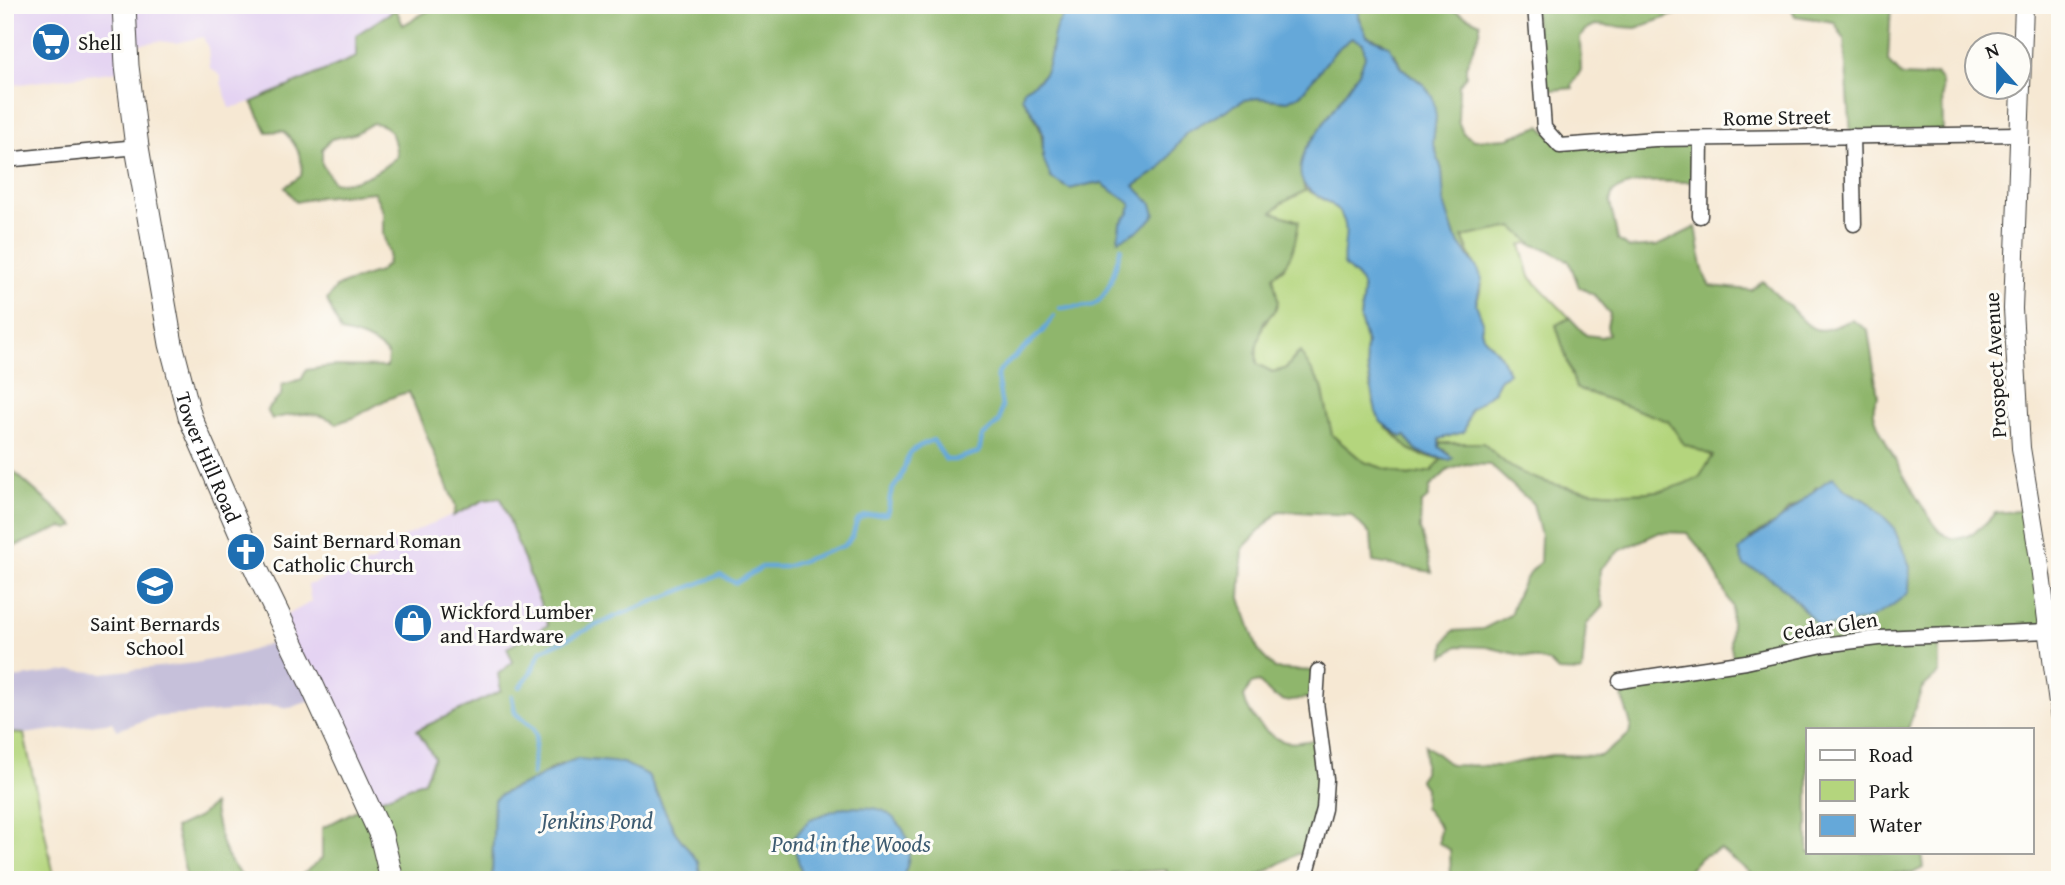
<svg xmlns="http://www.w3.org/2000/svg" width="2065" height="885" font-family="'Gentium Book Plus',serif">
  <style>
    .built { fill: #e4d3f2 }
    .industrial { fill: #c6c0da }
    .green { fill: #b4d57d; stroke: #68784c; stroke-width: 2 }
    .forest { fill: #8fb66c; stroke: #566944; stroke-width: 2; fill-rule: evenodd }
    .water { fill: #65a8d9; stroke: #40627a; stroke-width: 2 }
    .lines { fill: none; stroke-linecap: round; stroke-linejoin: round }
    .stream { stroke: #65a8d9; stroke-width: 4.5 }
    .minor-casing { stroke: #3d3b37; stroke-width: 17 }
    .tertiary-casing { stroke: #3d3b37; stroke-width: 20 }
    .primary-casing { stroke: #3d3b37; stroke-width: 25 }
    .minor { stroke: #fff; stroke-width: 14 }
    .tertiary { stroke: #fff; stroke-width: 18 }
    .primary { stroke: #fff; stroke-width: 23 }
    .labels { text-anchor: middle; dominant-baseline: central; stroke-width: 6; stroke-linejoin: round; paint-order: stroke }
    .poi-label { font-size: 21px; fill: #1c1c1c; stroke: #fdfcf7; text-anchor: start }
    .street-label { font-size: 21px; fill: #1c1c1c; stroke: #fdfcf7 }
    .water-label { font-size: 23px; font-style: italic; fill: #3d5b71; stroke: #fdfcf7 }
  </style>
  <rect width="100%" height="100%" fill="#fdfcf7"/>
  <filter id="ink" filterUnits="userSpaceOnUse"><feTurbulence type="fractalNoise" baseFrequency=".0143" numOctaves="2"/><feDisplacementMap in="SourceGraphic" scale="14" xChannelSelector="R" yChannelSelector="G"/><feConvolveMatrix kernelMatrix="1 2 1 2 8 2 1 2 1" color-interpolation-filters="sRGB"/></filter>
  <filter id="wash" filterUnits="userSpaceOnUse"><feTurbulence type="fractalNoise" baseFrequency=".00686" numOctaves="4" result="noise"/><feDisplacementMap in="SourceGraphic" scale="28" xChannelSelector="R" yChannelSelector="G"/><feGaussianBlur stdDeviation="1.57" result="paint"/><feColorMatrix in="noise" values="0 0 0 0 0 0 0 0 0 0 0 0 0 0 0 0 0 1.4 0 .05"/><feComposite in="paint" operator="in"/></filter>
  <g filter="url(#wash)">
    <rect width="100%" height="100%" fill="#f6e8d3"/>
    <g class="built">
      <polygon points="5,5 395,5 396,9 356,35 356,57 252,102 230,108 221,82 221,76 210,68 208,48 203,37 175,43 159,41 140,44 126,52 126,70 5,86"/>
      <polygon points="501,497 548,625 540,631 513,662 501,691 417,730 434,757 424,781 368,804 280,619 311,602 308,585 375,561 378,551 386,545 484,500"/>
    </g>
    <polygon class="industrial" points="289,637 318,698 290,708 269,705 243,710 154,717 117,730 112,722 24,734 5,733 5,679 73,670 103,673 195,663 240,654"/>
    <g class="green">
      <path d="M1305,189L1333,205L1341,215L1346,224V236L1344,264L1358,278L1362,285L1363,294L1360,319L1367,344L1365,354L1373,401L1381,422L1409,449L1423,456L1442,459L1432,471L1408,476L1364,462L1332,435L1322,387L1299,352L1285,369L1273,372L1257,364C1255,343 1259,325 1275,311L1273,276L1284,268L1298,221L1271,212L1282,203L1305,191Z"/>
      <path d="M1513,227L1534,245L1527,243L1521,245L1530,277L1570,318L1556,325L1576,388L1668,421L1685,444L1713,456L1699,478C1688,482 1675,488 1664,490C1620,497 1555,491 1516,470C1504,464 1493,452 1483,443H1440L1439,439L1464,432L1470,410L1493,392L1500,378L1509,373L1500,355L1483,336L1481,330L1483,322L1476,304L1482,285L1462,237Z"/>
      <polygon points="5,733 24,734 55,880 5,880"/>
    </g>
    <g class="forest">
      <path d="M438,5H448L458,13L485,5L499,8L504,5H1073C1066,12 1060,19 1056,28C1047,54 1056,76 1024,89L1022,97C1038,122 1043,127 1043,158L1070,189L1094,183L1103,184C1111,192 1125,196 1131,205L1129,213L1120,224L1118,239C1133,231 1145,228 1154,214L1152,204L1134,186L1160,169L1186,133L1244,100L1257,98L1287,101L1300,95L1337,49L1352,38L1363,43L1365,57L1359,72L1306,149C1300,163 1301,177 1305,191L1282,203L1272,212L1299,221C1295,245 1293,262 1273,276L1278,301L1275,311L1264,321L1256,349L1257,364L1272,372L1285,369L1300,352L1322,387L1332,435L1364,462L1408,476L1432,471L1442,459L1423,456L1409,449L1385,424L1402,437L1406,436C1420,459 1426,453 1450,460L1449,453L1439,447L1440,443H1483C1493,452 1504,464 1516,470C1555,491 1620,497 1664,490C1675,488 1688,482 1699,478L1713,456L1684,444L1668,421L1576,388L1556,325L1570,318L1586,335L1602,337L1609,334L1607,326L1610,314L1594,295L1579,287L1569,261L1549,250L1534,245L1513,227L1462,237L1475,265L1455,237L1444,203L1442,170L1433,142L1436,117L1425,86L1402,68L1395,54L1381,41L1367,36C1362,26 1356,17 1358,5H1443L1480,23V32L1466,66V76L1459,85L1458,121L1463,133L1474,140L1508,138L1540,126L1561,145L1695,138L1697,182C1667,183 1640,176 1613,192L1610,202L1618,240L1629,248L1657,246L1696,227C1701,247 1698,267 1710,286L1751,290L1762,281C1770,286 1772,290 1778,297C1781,301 1787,303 1790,307C1817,336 1816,334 1852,320L1868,330L1878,397C1874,402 1873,406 1874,413C1876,430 1931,527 1945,535C1964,546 1984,526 1995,513L2029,510L2047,624L1939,637V673L1922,688L1908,729H1808V852H1921L1923,868L1913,873H1854V880H1759L1720,849L1701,857L1679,880H1451L1450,850L1439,843L1440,827L1424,807L1425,788L1419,779L1424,772L1425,745L1451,765L1500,766L1552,755L1600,756L1619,743L1629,734L1631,725L1622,696L1649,684L1734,662L1730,642L1732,607L1709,559L1687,533L1660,532L1619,551L1600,569L1599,592L1603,606L1586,625L1582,672L1558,671L1549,662L1487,647L1458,646L1444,656L1445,642L1453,631L1483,629L1510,615C1517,593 1523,578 1540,562L1541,536L1533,504L1490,465L1466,464L1448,470L1430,487L1428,498L1421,504L1420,529L1432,572L1373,562L1371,535L1351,515L1279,511L1243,548L1240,598L1259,652L1275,669L1315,671L1314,697L1285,701L1274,697L1259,682L1251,684L1244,697C1247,710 1252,716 1261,726C1281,747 1291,744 1318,739L1325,776L1306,853L1297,854L1250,880H1164L1167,870L1112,873L1113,880H701L698,862L675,832L648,775C618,765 589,752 557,766C549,769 542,776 534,780C520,787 505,789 494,800L492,880H296L322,858V828L368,804L424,781L434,757L417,730L501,691L498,674L513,662L507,648L548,625L501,498L484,500L453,516L456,507L409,392C389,396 375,406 357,416C351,420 344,419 337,424C320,409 292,414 272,419L267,410L281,396L282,385L302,379L306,370L334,366L387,367L388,355C375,341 360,336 341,332L327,300L337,286L379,272L387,264L389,254L383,234V212L374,192L320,197L296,202L285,187L301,176C304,158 296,143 283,131L267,132L252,102L356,57V35L396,9L403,25ZM373,123C393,125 394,138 397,156C382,171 354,186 333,182L322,164V149L331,139L354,134ZM1816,487L1845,490L1870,503L1909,565L1820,627L1783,587L1764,573L1750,538L1779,521L1788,510L1807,500Z"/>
      <polygon points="1534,5 1702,5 1636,28 1595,25 1585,30 1580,38 1581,70 1572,85 1573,88 1541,91"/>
      <polygon points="1790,5 1891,5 1888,61 1902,76 1924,77 1936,74 1942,82 1943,133 1851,135 1844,39 1834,22 1795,16"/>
      <polygon points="13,471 75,526 69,529 62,527 5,550 5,473"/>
      <path d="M213,804C219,836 221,855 245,880H178L186,875L175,828L199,817Z"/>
    </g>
    <g class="water">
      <path d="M1073,5H1358V17L1367,36L1389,46L1402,68L1425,86L1433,98L1436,117L1433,142L1442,170L1444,203L1455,237L1479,271L1482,279L1476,304L1483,322L1481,330L1483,336L1500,355L1509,373L1500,378L1493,392L1470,410L1464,432L1439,439V447L1453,458L1450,460C1426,453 1420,459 1406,436L1402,437L1381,422L1376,412L1365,354L1367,344L1360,319L1363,294L1362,285L1358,278L1344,265C1341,250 1349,235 1344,221C1332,188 1284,201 1306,149L1359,72L1365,57L1363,43L1352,38L1337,49L1300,95L1288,101L1257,98L1244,100L1186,133L1160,169L1134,186L1152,204L1155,214C1147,226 1132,235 1118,240L1120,224L1129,213L1131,205C1125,196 1111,192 1103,184L1094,183L1070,189L1051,178L1043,158V134L1039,122L1022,97L1024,89C1056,76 1047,54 1056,28C1060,19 1066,12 1073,5Z"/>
      <path d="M1833,477L1845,490L1870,503L1893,526L1910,566L1909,592C1877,620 1861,624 1819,627C1795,600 1780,577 1744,566L1739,551C1753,535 1764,533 1778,521C1797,507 1813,489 1833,477Z"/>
      <path d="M577,759L623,763L648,775L675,832L698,862L701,880H492L494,800C505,789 522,787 535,779C552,771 558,765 577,759Z"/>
      <path d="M844,807C855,808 874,806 884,811C910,827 916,854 901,880H804L792,840L810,819Z"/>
    </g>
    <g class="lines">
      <g class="stream">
        <path d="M1060,308C1069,307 1080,307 1089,306C1110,301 1115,265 1121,248"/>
        <path d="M520,687L531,672L541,651L614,617L720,575L736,583L762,567H785L843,546C867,528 839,515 886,514C891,506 888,501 891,493C892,488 897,484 900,479C911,454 902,452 933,440L946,460H954L979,452L982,437L999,422L1002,407L997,377L1000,370L1042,332L1054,316"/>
        <polyline points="512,697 515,713 533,728 536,735 532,775"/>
      </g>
    </g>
  </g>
  <g filter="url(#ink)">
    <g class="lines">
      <g class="minor-casing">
        <g id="minor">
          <polyline points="1535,5 1544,128 1560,146 1655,139 2019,134"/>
          <polyline points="1852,136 1854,224"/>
          <polyline points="5,160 137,147"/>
          <polyline points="1700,216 1701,139"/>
          <polyline points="1620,681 1746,662 1823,645 1879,638 2048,631"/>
          <polyline points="1305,880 1324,809 1326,779 1316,702 1318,671"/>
        </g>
      </g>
      <g class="tertiary-casing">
        <polyline id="tertiary" points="2024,5 2013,309 2021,448 2039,559 2060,719"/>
      </g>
      <g class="primary-casing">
        <g id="primary">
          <path id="s1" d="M124,5L127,66L137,147L171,344L190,417L257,571L310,681L381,835L392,880"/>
        </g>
      </g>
      <use href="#minor" class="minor"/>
      <use href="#tertiary" class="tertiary"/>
      <use href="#primary" class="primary"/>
    </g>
  </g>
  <defs>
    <g id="supermarket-disc" transform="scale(2.0125)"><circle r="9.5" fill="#1f6fb2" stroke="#fdfcf7"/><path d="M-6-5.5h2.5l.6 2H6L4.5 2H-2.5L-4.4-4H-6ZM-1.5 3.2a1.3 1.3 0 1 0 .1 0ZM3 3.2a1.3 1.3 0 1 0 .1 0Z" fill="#fff"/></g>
    <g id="church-disc" transform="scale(2.0125)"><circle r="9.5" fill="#1f6fb2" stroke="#fdfcf7"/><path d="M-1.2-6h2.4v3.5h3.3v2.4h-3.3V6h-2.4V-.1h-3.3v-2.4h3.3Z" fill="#fff"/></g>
    <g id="school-disc" transform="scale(2.0125)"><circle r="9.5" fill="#1f6fb2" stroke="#fdfcf7"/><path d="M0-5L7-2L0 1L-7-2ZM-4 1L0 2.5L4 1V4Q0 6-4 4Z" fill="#fff"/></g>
    <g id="shop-disc" transform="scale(2.0125)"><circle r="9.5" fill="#1f6fb2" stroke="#fdfcf7"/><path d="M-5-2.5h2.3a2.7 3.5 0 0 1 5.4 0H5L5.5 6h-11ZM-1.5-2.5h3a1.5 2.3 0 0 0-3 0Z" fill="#fff"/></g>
  </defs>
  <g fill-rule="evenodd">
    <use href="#supermarket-disc" x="51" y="42"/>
    <use href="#church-disc" x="246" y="552"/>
    <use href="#school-disc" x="155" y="586"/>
    <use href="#shop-disc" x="413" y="623"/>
  </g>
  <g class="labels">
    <g class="poi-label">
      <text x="78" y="42">Shell</text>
      <text x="273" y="540">Saint Bernard Roman<tspan x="273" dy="24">Catholic Church</tspan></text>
      <text x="440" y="611">Wickford Lumber<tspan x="440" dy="24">and Hardware</tspan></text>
      <text x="155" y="623" text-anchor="middle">Saint Bernards<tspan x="155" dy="24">School</tspan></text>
    </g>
    <g class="street-label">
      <text transform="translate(1777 117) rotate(-1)">Rome Street</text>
      <text transform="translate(1995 365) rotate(-93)">Prospect Avenue</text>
      <text stroke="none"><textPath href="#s1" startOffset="462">Tower Hill Road</textPath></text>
      <text transform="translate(1830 626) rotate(-9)">Cedar Glen</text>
    </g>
    <g class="water-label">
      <text x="597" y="820">Jenkins Pond</text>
      <text x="851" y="843">Pond in the Woods</text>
    </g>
  </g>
  <rect width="2065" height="885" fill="none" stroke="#fdfcf7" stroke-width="28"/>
  <rect x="1806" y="728" width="228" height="126" fill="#fdfcf7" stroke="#a3a29f" stroke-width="2"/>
  <rect x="1820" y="750" width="35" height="10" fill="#ffffff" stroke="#a3a29f" stroke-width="2"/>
  <text x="1869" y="762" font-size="21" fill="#1c1c1c">Road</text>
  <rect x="1820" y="780" width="35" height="21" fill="#b4d57d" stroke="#a3a29f" stroke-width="2"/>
  <text x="1869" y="798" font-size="21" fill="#1c1c1c">Park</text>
  <rect x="1820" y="815" width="35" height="21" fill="#65a8d9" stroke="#a3a29f" stroke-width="2"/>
  <text x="1869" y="832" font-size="21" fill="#1c1c1c">Water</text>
  <g transform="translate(1998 66) rotate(339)"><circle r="33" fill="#fdfcf7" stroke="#a3a29f" stroke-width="2"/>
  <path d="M0-5L12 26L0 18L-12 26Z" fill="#1f6fb2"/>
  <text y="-10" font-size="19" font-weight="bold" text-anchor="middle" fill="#1c1c1c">N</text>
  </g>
</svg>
